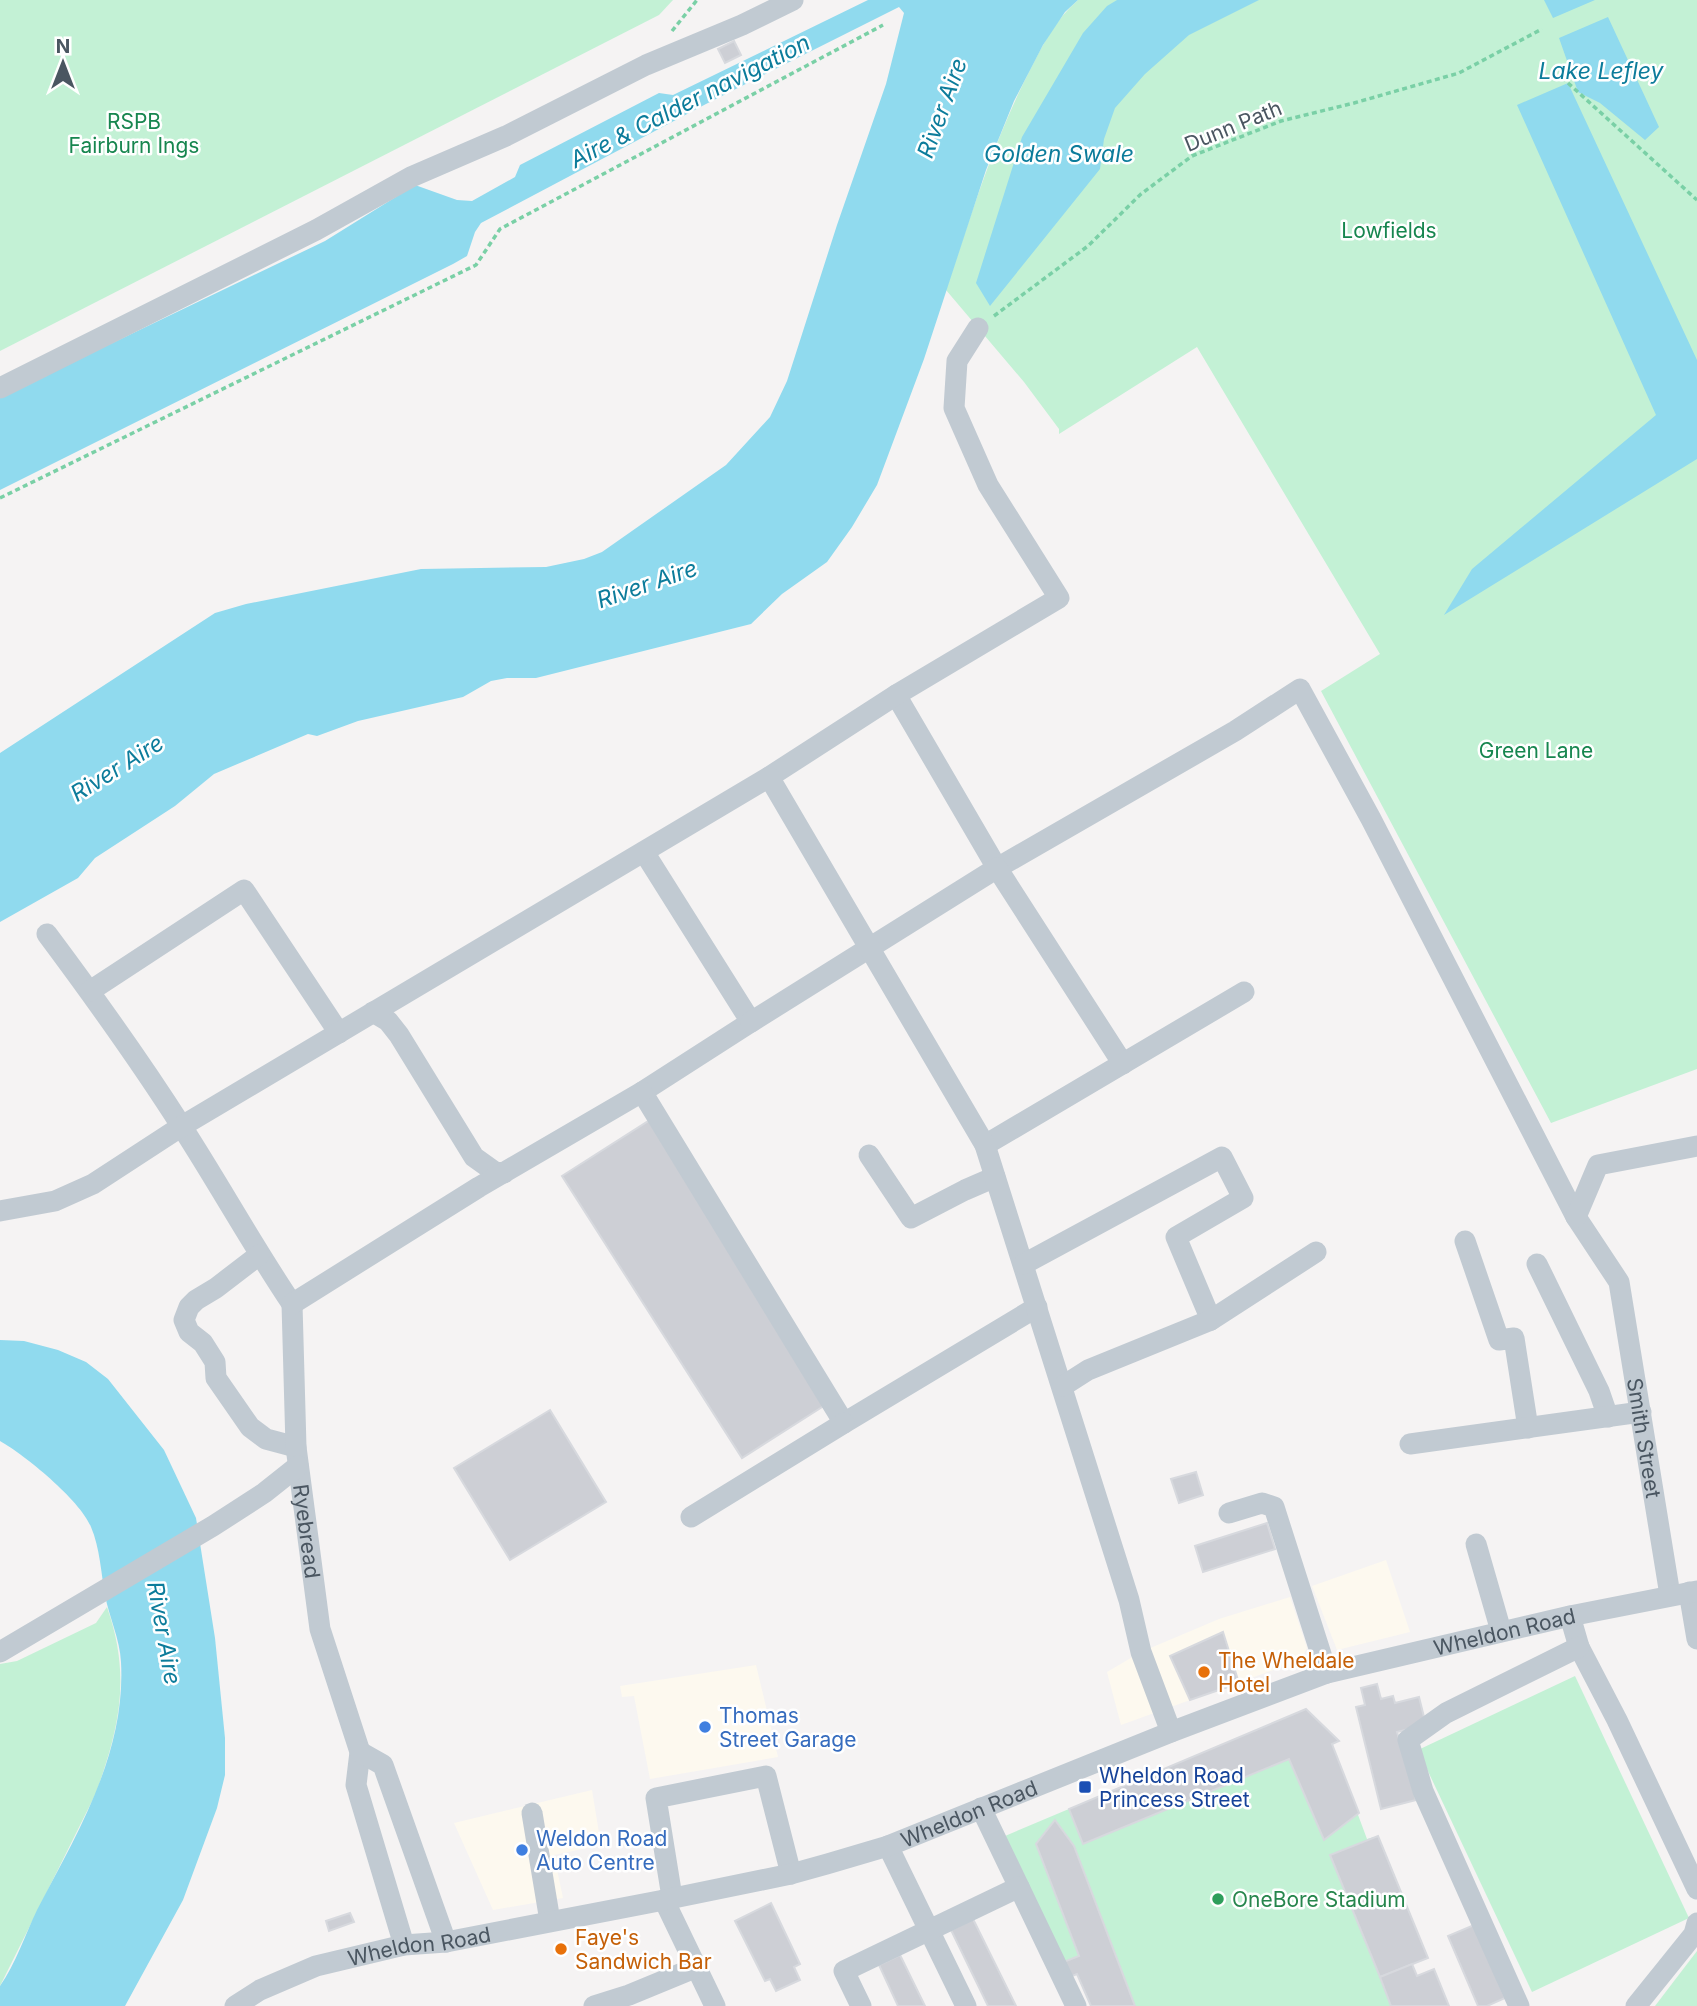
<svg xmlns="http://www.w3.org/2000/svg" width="1697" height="2006" font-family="Inter,sans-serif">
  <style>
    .commercial { fill: #fdf9ef }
    .green { fill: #c3f1d5 }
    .water { fill: #90daee }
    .building { fill: #cdcfd5; stroke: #d7d9de; stroke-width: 2 }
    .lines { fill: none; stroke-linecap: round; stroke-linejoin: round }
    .path { stroke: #7ad0a6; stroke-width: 3.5; stroke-dasharray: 5 3.5; stroke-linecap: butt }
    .minor { stroke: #c1cad2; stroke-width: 21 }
    .food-dot { fill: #e8710a; stroke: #fff; stroke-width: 2.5 }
    .shop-dot { fill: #3f7fe0; stroke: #fff; stroke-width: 2.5 }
    .transit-dot { fill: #1a4fb4; stroke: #fff; stroke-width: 2.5 }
    .leisure-dot { fill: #2e9e5b; stroke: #fff; stroke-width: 2.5 }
    .labels { text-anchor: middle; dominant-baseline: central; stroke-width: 5; stroke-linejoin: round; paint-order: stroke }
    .park-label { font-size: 21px; fill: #17864f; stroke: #fff }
    .street-label { font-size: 21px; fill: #4a5661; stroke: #fff }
    .food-label { font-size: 21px; fill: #c56008; stroke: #fff; text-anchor: start }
    .shop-label { font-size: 21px; fill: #366cbe; stroke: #fff; text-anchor: start }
    .transit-label { font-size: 21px; fill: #164399; stroke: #fff; text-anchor: start }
    .leisure-label { font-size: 21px; fill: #27864d; stroke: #fff; text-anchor: start }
    .water-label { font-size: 23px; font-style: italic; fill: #0c7c9b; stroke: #fff }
  </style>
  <rect width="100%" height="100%" fill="#f5f3f3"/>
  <g class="commercial">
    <polygon points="1386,1560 1410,1632 1337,1650 1312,1586"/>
    <polygon points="1290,1597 1307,1648 1301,1660 1121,1725 1107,1672 1141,1652 1219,1619"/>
    <polygon points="756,1665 778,1757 650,1779 634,1696 622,1697 620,1686"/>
    <polygon points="592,1790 601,1845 554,1855 563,1898 493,1910 454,1823"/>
  </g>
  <g class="green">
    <polygon points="0,0 673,0 659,15 0,351"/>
    <path d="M1078,0H1697V1069L1551,1123L1321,691L1380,654L1197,347L1059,434V429L1024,382L946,290C971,215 994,140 1030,70C1043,44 1056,19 1078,0Z"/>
    <path d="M107,1607C131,1676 120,1726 96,1793L0,1986V1664L17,1661L96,1623Z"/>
    <polygon points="1575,1676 1689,1918 1532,1992 1418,1750"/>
    <polygon points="1306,1709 1339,1741 1332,1745 1367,1839 1378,1836 1428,1958 1412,1964 1416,1976 1434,1969 1449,2006 1091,2006 1077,1974 1067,1978 1005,1836"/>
    <polygon points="1697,1951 1697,2006 1655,2006"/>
  </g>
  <g class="water">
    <polygon points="868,0 1078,0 1065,12 1043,45 1014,101 986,170 924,359 877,485 852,527 827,562 782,594 751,624 536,678 507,678 491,681 463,697 358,721 317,736 308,734 214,774 175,806 95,858 78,878 0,922 0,753 215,613 246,604 421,569 546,567 584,559 602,552 726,465 770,417 787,381 837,225 886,84 904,13 899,7 706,104 481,223 475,232 467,256 453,264 0,490 0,397 325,241 415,185 457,200 472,201 515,177 520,165 659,93 673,95"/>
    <polygon points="1117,0 1259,0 1189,35 1145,74 1115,108 1104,139 1100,169 990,306 976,283 1022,137 1083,33 1107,6"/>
    <polygon points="1544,0 1595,0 1553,18"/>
    <polygon points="1608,17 1659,127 1645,140 1600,103 1578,92 1559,38"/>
    <polygon points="1568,83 1697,360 1697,459 1444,615 1472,569 1656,415 1517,105"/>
    <path d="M0,1340L24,1341L58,1350L86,1362L108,1379L164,1450L196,1518L215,1638L225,1738V1775L217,1808L183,1900L125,2006H0V1986C16,1963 25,1935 37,1910C78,1832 126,1753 121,1662C120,1639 109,1617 105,1595C101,1573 100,1548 91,1527C81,1501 25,1455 0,1441Z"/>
  </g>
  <g class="building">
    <polygon points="734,41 741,55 725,63 718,49"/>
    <polygon points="650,1120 830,1402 742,1458 562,1176"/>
    <polygon points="550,1410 606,1502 510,1560 454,1468"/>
    <polygon points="1196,1472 1203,1495 1179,1503 1171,1479"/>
    <polygon points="1267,1523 1275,1549 1203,1572 1195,1546"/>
    <polygon points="1223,1632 1239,1683 1190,1700 1170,1656"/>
    <polygon points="1377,1684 1381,1699 1393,1696 1395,1703 1419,1697 1426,1725 1397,1732 1416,1800 1381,1809 1356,1707 1365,1705 1361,1688"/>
    <polygon points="1306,1709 1339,1741 1332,1744 1359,1813 1324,1840 1289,1759 1083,1844 1069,1809"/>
    <polygon points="1055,1820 1074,1846 1135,2006 1091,2006 1077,1974 1067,1978 1061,1963 1079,1956 1036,1844"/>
    <polygon points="1378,1836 1428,1958 1380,1977 1330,1855"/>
    <polygon points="771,1903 800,1964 794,1967 800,1980 776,1991 770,1979 765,1981 735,1921"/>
    <polygon points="350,1913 354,1922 329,1931 326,1921"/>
    <polygon points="973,1919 1016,2006 988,2006 951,1930"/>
    <polygon points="1474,1925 1505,1998 1487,2006 1478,2006 1448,1936"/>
    <polygon points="900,1955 925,2006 898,2006 879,1965"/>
    <polygon points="1412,1964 1417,1976 1434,1969 1449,2006 1391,2006 1380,1977"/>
  </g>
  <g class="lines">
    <g class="path">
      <polyline points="672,31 697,0"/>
      <polyline points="1568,83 1697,200"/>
      <polyline points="994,316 1088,246 1141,194 1192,156 1281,121 1354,103 1459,73 1542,29"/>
      <polyline points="0,498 476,265 500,229 883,25"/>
    </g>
    <g class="minor">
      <polyline points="0,388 316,230 411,177 506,136 646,65 742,25 793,0"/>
      <path id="s1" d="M896,695L997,868L1235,731L1300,689L1371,819L1576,1217L1619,1282L1670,1595"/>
      <polyline points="769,777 896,695 1059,598 988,485 954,408 957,361 978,328"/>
      <polyline points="644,852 751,1022 642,1092 844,1423 1037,1307"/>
      <path d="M47,934C94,997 140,1061 182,1127C220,1186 253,1246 292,1304"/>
      <polyline points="90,991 244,890 339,1033"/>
      <polyline points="373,1012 388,1021 399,1035 474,1157 495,1172 504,1173"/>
      <polyline points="751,1022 997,868 1123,1064"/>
      <polyline points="985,1145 1244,992"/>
      <polyline points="869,1155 911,1218 965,1190 995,1177"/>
      <polyline points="0,1211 55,1201 93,1184 182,1126 769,777 985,1145 1129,1600 1141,1652 1171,1732"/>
      <polyline points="1576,1217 1598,1165 1697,1146"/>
      <polyline points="1465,1241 1499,1340 1514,1338 1528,1428"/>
      <polyline points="259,1255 216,1288 196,1300 189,1307 184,1320 189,1332 203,1343 215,1362 216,1378 250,1427 266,1439 296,1447"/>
      <polyline points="1024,1264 1222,1157 1243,1198 1176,1237 1211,1320"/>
      <polyline points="1537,1264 1599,1391 1608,1417"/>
      <path id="s2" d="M292,1304L296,1447L320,1629L360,1752L356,1785L404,1945"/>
      <polyline points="292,1304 479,1187 642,1092"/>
      <polyline points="1063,1386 1088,1370 1211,1320 1316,1252"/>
      <polyline points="1410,1444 1641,1412"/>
      <polyline points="1229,1513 1262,1503 1274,1507 1327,1673"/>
      <polyline points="691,1517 844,1423"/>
      <polyline points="1476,1544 1501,1631"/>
      <polyline points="1689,1592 1697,1639"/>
      <polyline points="1570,1616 1579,1647 1617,1720 1697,1889"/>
      <polyline points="0,1652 213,1526 264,1493 298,1466"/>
      <polyline points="360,1752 383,1765 446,1942"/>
      <polyline points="981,1808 1019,1887"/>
      <polyline points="532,1813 550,1921"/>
      <polyline points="888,1846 966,2006"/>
      <polyline points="672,1897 656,1798 766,1776 791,1874"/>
      <polyline points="664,1900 715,2006"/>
      <path id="s3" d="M235,2006L260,1990L316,1966L404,1945L446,1942L664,1900L791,1874L827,1864L888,1846L1171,1732L1327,1673L1570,1616L1697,1591"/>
      <polyline points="594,2006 629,1995 697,1967"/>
      <polyline points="861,2006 844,1971 1019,1887 1076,2006"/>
      <polyline points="1519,2006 1423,1791 1408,1740 1446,1713 1579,1647"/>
      <polyline points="1636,2006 1694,1934 1697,1923"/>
    </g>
  </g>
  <g class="food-dot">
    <circle cx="1204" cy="1672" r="7"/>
    <circle cx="561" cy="1949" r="7"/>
  </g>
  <g class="shop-dot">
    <circle cx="705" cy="1727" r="7"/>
    <circle cx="522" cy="1850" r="7"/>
  </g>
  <rect class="transit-dot" x="1078" y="1780" width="14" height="14" rx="3.5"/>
  <circle class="leisure-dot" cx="1218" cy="1899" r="7"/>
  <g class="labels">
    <g class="park-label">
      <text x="134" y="121">RSPB<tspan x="134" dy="24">Fairburn Ings</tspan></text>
      <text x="1389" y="230">Lowfields</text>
      <text x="1536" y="750">Green Lane</text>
    </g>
    <g class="street-label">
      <text transform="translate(1233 126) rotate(-22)">Dunn Path</text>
      <text stroke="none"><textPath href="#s1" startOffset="1384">Smith Street</textPath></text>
      <text stroke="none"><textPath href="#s2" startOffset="228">Ryebread</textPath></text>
      <text stroke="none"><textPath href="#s3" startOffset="1330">Wheldon Road</textPath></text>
      <text stroke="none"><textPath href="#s3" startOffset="763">Wheldon Road</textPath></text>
      <text stroke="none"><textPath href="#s3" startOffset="196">Wheldon Road</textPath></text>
    </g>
    <g class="food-label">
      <text x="1218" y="1660">The Wheldale<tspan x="1218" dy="24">Hotel</tspan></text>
      <text x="575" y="1937">Faye's<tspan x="575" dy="24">Sandwich Bar</tspan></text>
    </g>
    <g class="shop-label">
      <text x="719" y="1715">Thomas<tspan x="719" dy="24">Street Garage</tspan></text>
      <text x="536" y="1838">Weldon Road<tspan x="536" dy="24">Auto Centre</tspan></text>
    </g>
    <g class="transit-label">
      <text x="1099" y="1775">Wheldon Road<tspan x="1099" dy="24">Princess Street</tspan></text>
    </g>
    <g class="leisure-label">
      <text x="1232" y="1899">OneBore Stadium</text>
    </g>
    <g class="water-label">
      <text x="1601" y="71">Lake Lefley</text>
      <text transform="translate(690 101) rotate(-27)">Aire &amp; Calder navigation</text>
      <text transform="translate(942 108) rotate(-70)">River Aire</text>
      <text x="1059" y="154">Golden Swale</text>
      <text transform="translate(647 584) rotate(-19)">River Aire</text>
      <text transform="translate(117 768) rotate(-32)">River Aire</text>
      <text transform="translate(164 1633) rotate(80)">River Aire</text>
    </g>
  </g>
  <g transform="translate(63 63)" stroke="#ffffff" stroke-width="5" paint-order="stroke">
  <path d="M0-5L12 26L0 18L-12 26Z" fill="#4a5661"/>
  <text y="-10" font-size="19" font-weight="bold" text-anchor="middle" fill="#4a5661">N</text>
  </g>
</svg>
